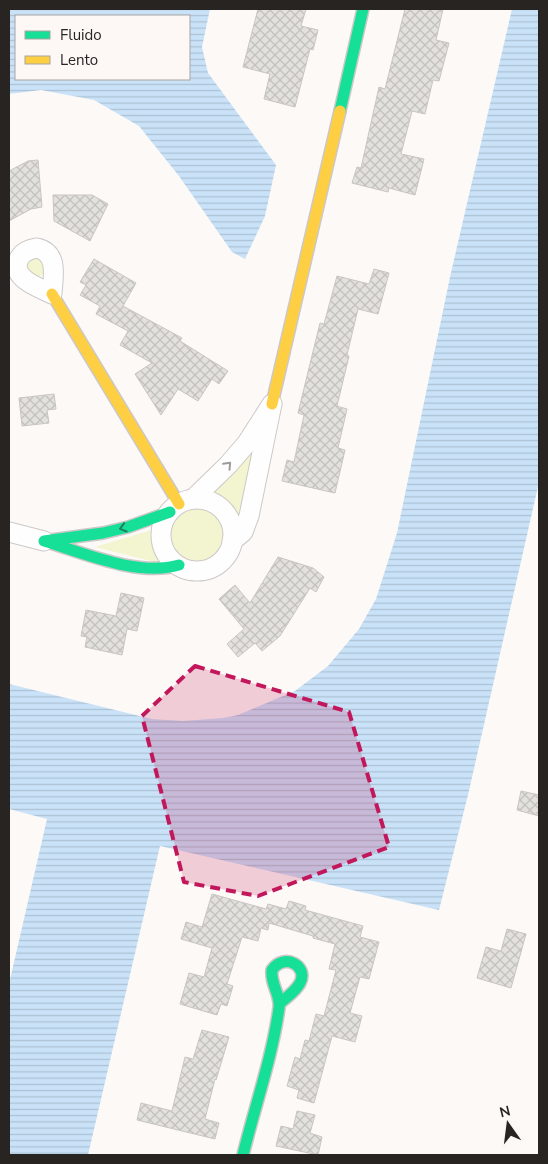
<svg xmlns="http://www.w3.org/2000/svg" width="548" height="1164" font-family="'Nunito Sans',sans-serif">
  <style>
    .green { fill: #f3f4d0 }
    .water { fill: url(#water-rules); fill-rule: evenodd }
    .building { fill: url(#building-cross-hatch); stroke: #c8c5c3 }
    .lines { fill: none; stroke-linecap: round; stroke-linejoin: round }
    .street-casing { stroke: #ccc8c7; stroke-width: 21 }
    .fast-casing { stroke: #ccc8c7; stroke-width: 14 }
    .slow-casing { stroke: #ccc8c7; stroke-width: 14 }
    .street { stroke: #fffefe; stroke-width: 19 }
    .fast { stroke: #16e098; stroke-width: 11 }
    .slow { stroke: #ffcf43; stroke-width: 11 }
    .oneway { stroke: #9e9c9b }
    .oneway2 { stroke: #1f825d }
    .marked { fill: #c2185b; fill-opacity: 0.2; stroke: #c2185b; stroke-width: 4; stroke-dasharray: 10 6; stroke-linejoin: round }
  </style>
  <defs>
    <pattern id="water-rules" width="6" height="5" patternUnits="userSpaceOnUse" patternTransform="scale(1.25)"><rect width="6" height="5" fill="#c9e2f8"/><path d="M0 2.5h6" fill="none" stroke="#adc2d4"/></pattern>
    <pattern id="building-cross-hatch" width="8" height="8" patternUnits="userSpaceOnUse" patternTransform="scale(1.25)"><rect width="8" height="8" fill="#e3e1de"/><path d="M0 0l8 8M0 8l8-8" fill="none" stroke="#c3c1be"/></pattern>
  </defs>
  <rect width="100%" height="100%" fill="#fcf9f7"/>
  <g class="green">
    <polygon points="30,257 44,258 46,273 35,278 24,266"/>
    <polygon points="252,447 256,449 239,518 225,501 211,494"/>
    <circle cx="199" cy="536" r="28"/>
    <polygon points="155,529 153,543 163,564 95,547"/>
  </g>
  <g class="water">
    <path d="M9,9H210L202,47L208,73L276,165L265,216L245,259L232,252L179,176L139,126L94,100L41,90L9,94ZM16,16H189V79H16Z"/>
    <polygon points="512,9 539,9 539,482 468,795 439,910 160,846 88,1155 9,1155 9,984 47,819 9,809 9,684 152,719 183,721 223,718 238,715 295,691 328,666 359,629 376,599 397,533 450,277"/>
  </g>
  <g class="building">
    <polygon points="258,9 306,9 301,26 318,30 313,50 310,49 295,107 264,99 270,74 243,67"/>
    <polygon points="405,9 443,9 436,40 449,43 439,81 433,80 425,114 412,111 401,154 424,159 415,195 389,188 388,192 352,183 357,167 361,168 379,87 385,89"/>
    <polygon points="38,160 42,207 31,209 9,221 9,171 28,161"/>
    <polygon points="53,195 92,195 108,204 90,241 54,221"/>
    <polygon points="94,259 136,283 123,306 182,338 180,341 228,371 219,384 212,379 198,401 178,389 161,415 135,374 152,363 120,345 128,331 96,314 100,306 80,295 86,285 80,282"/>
    <polygon points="374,269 389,273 378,314 358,309 347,355 349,356 337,406 347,409 338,448 345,450 335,493 282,481 287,460 294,462 304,415 298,413 320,323 324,324 337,276 369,284"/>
    <polygon points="54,394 56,409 47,410 49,423 22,426 19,398"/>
    <polygon points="278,557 313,568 324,577 316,592 310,588 280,636 262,651 255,643 238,657 227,644 244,629 219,599 235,585 250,603"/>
    <polygon points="121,593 144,598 137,631 127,629 122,655 85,647 87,637 81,636 86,610 116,616"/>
    <polygon points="521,791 539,795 539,816 517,810"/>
    <polygon points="212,894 266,909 268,904 286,909 289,901 306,906 305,910 363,926 360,937 379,942 369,979 360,977 350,1013 362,1016 355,1042 332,1036 314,1103 297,1098 299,1090 287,1086 295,1057 300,1059 305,1040 309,1041 316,1014 324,1016 336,970 329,969 335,944 313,938 313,936 269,923 268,930 261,928 258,941 242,937 227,984 233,986 227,1006 221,1004 217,1015 180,1004 189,973 204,977 212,948 181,939 186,922 202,927"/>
    <polygon points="507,929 526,934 511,988 477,978 486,947 501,951"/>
    <polygon points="202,1030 229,1037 216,1080 215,1079 205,1119 219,1123 215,1139 137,1120 141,1103 172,1111 185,1057 193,1059"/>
    <polygon points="297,1111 315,1115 310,1133 322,1137 318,1155 276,1146 281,1126 293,1129"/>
  </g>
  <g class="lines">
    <g class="street-casing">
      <g id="street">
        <path d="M37,248C59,253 53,277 52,294C38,287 8,278 20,257C24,251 30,249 37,248Z"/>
        <polyline points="193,499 228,465 247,443 272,404 249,516 243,532 232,541"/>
        <circle cx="197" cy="535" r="36"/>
        <polyline points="9,532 44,541"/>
      </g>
    </g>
    <g class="fast-casing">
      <g id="fast">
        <polyline points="340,111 363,9"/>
        <path d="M170,512L128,527L103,533L44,541C84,553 138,577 179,565"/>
        <path d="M243,1155C255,1106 272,1058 279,1008C281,995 270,984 272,970C284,952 309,966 300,983C296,991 287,997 280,1003"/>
      </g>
    </g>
    <g class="slow-casing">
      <g id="slow">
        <polyline points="52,294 179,504"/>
        <polyline points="272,404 340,111"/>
      </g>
    </g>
    <use href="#street" class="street"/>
    <use href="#fast" class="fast"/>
    <use href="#slow" class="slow"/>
  </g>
  <defs><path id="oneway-chevron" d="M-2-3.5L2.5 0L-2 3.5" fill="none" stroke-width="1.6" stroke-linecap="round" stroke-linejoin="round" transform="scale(1.25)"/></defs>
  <use class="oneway" href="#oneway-chevron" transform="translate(228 465) rotate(-47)"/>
  <use class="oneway2" href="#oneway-chevron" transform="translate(123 528) rotate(164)"/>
  <path class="marked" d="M195,666L349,712L389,847L258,896L184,882L142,716Z"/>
  <rect width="548" height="1164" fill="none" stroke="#282422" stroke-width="20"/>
  <rect x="15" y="15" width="175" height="65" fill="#fdf8f6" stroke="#a8a3a1"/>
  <rect x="25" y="31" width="25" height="8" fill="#16e098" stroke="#a8a3a1"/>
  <text x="60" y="40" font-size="15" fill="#282422">Fluido</text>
  <rect x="25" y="56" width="25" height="8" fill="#ffcf43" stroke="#a8a3a1"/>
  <text x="60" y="65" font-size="15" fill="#282422">Lento</text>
  <g transform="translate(508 1124) rotate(346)" stroke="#fdf8f6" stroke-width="4" paint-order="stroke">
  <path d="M0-4L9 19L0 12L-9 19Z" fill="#282422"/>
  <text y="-8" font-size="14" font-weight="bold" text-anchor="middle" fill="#282422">N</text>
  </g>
</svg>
